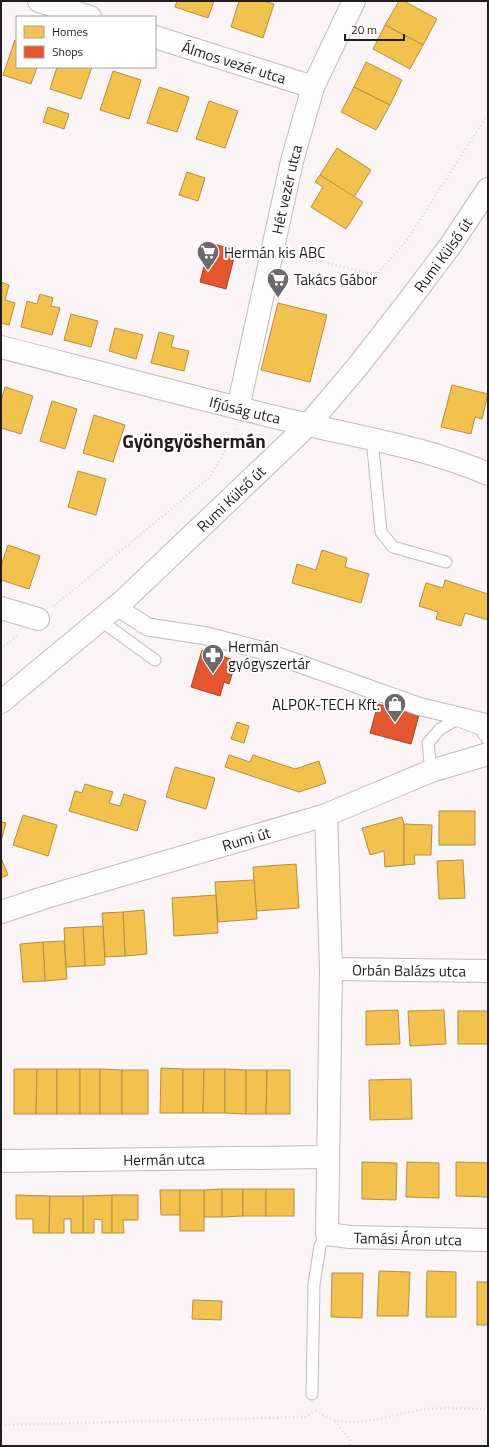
<svg xmlns="http://www.w3.org/2000/svg" width="489" height="1447" font-family="'Titillium Web',sans-serif">
  <style>
    .homes { fill: #f2c14e; stroke: #b39040 }
    .shops { fill: #e4572e; stroke: #aa452a }
    .lines { fill: none; stroke-linecap: round; stroke-linejoin: round }
    .service-casing { stroke: #c1bbbe; stroke-width: 13 }
    .pedestrian-casing { stroke: #c1bbbe; stroke-width: 19 }
    .minor-casing { stroke: #c1bbbe; stroke-width: 24 }
    .tertiary-casing { stroke: #c1bbbe; stroke-width: 24 }
    .path { stroke: #dbd9da; stroke-width: 2.5; stroke-dasharray: 1 3; stroke-linecap: butt }
    .service { stroke: #fefdfe; stroke-width: 11 }
    .pedestrian { stroke: #fefdfe; stroke-width: 17 }
    .minor { stroke: #fefdfe; stroke-width: 22 }
    .tertiary { stroke: #fefdfe; stroke-width: 22 }
    .labels { text-anchor: middle; dominant-baseline: central; stroke-width: 4; stroke-linejoin: round; paint-order: stroke }
    .street-label { font-size: 15px; fill: #211c1f; stroke: #fff }
    .poi-label { font-size: 15px; fill: #211c1f; stroke: #fff; text-anchor: start }
    .district-label { font-size: 19px; font-weight: bold; fill: #211c1f; stroke: #fff }
  </style>
  <rect width="100%" height="100%" fill="#faf4f7"/>
  <g class="homes">
    <polygon points="177,1 214,1 208,18 175,7"/>
    <polygon points="239,1 264,1 274,4 263,38 231,27"/>
    <polygon points="399,1 404,1 437,19 423,45 385,25"/>
    <polygon points="385,25 423,45 410,69 373,49"/>
    <polygon points="15,40 17,41 17,67 37,67 31,84 3,75"/>
    <polygon points="366,62 402,80 390,105 354,87"/>
    <polygon points="57,67 92,67 81,99 50,89"/>
    <polygon points="113,71 141,80 129,119 100,110"/>
    <polygon points="159,87 189,97 177,132 147,123"/>
    <polygon points="354,87 390,105 376,130 341,112"/>
    <polygon points="209,101 238,111 225,148 196,139"/>
    <polygon points="48,107 69,114 64,129 43,122"/>
    <polygon points="337,148 371,170 354,197 320,175"/>
    <polygon points="187,172 205,178 198,201 179,195"/>
    <polygon points="320,175 363,202 346,229 311,207 323,187 315,182"/>
    <polygon points="1,282 9,285 5,300 15,303 9,325 1,323"/>
    <polygon points="40,294 53,298 51,306 60,308 52,335 21,327 27,301 37,304"/>
    <polygon points="278,303 327,315 310,382 261,370"/>
    <polygon points="71,314 98,321 91,347 64,340"/>
    <polygon points="115,328 143,335 136,359 109,351"/>
    <polygon points="159,332 174,336 171,347 189,351 184,371 151,363"/>
    <polygon points="452,385 488,394 482,419 475,417 471,434 441,427"/>
    <polygon points="5,387 33,396 21,434 1,428 1,401"/>
    <polygon points="52,401 77,409 65,449 40,441"/>
    <polygon points="94,415 125,425 113,462 83,453"/>
    <polygon points="78,471 106,479 96,515 68,507"/>
    <polygon points="8,545 40,556 29,589 1,580 1,566"/>
    <polygon points="322,550 347,558 345,567 369,574 361,603 292,583 297,564 316,570"/>
    <polygon points="445,580 488,594 488,620 465,613 461,626 436,619 438,612 419,606 426,583 443,588"/>
    <polygon points="237,722 249,726 244,743 231,739"/>
    <polygon points="229,755 250,762 253,755 295,769 319,761 326,783 299,792 225,767"/>
    <polygon points="175,767 215,778 206,809 166,797"/>
    <polygon points="85,784 113,792 109,803 120,806 124,794 146,801 137,831 69,811 75,791 82,793"/>
    <rect x="439" y="811" width="36" height="34"/>
    <polygon points="23,815 57,825 48,856 13,845"/>
    <polygon points="402,817 404,824 404,865 385,867 384,851 370,855 362,828"/>
    <polygon points="1,822 6,823 1,841"/>
    <polygon points="404,824 432,825 431,855 414,855 415,864 404,865"/>
    <polygon points="1,858 8,875 1,878"/>
    <polygon points="463,860 465,898 439,899 437,861"/>
    <polygon points="296,864 299,908 256,911 253,867"/>
    <polygon points="254,880 257,919 218,922 215,882"/>
    <polygon points="216,895 218,933 174,936 172,898"/>
    <polygon points="144,910 147,954 125,956 123,912"/>
    <polygon points="123,912 125,956 105,957 102,913"/>
    <polygon points="103,926 105,965 85,966 83,927"/>
    <polygon points="83,927 85,966 66,967 64,928"/>
    <polygon points="64,941 67,979 45,981 43,942"/>
    <polygon points="43,942 45,981 23,982 20,944"/>
    <polygon points="398,1010 400,1044 366,1045 366,1011"/>
    <polygon points="444,1010 446,1044 410,1046 408,1011"/>
    <rect x="458" y="1011" width="30" height="33"/>
    <polygon points="161,1068 183,1069 183,1113 160,1113"/>
    <polygon points="14,1069 37,1069 36,1114 14,1114"/>
    <polygon points="37,1069 57,1069 57,1114 36,1114"/>
    <rect x="57" y="1069" width="23" height="45"/>
    <rect x="80" y="1069" width="20" height="45"/>
    <polygon points="100,1069 122,1070 122,1114 100,1114"/>
    <polygon points="183,1069 204,1069 203,1113 183,1113"/>
    <polygon points="204,1069 225,1069 225,1113 203,1113"/>
    <polygon points="225,1069 246,1070 246,1114 225,1113"/>
    <rect x="122" y="1070" width="26" height="44"/>
    <polygon points="246,1070 267,1070 266,1114 246,1114"/>
    <polygon points="267,1070 290,1070 290,1114 266,1114"/>
    <polygon points="411,1079 412,1119 370,1120 369,1080"/>
    <polygon points="362,1162 397,1163 396,1200 362,1199"/>
    <polygon points="407,1162 439,1163 439,1198 406,1197"/>
    <polygon points="456,1162 488,1163 488,1197 456,1196"/>
    <polygon points="222,1189 222,1217 204,1217 204,1190"/>
    <polygon points="222,1189 243,1189 243,1216 222,1217"/>
    <rect x="243" y="1189" width="23" height="27"/>
    <rect x="266" y="1189" width="28" height="27"/>
    <polygon points="160,1190 180,1190 180,1215 161,1215"/>
    <rect x="180" y="1190" width="24" height="41"/>
    <polygon points="16,1195 50,1196 49,1233 33,1233 33,1219 16,1219"/>
    <polygon points="112,1195 112,1233 102,1233 102,1220 94,1219 94,1233 83,1233 83,1196"/>
    <polygon points="112,1195 138,1195 138,1220 123,1220 124,1233 112,1233"/>
    <polygon points="50,1196 83,1196 83,1233 71,1233 71,1219 64,1219 64,1233 49,1233"/>
    <polygon points="379,1271 410,1272 408,1316 377,1316"/>
    <polygon points="427,1271 456,1272 456,1317 426,1317"/>
    <polygon points="332,1273 363,1273 362,1318 331,1317"/>
    <rect x="477" y="1282" width="11" height="43"/>
    <polygon points="193,1300 222,1301 221,1320 192,1319"/>
  </g>
  <g class="shops">
    <polygon points="210,243 236,250 226,289 200,282"/>
    <polygon points="202,650 231,659 228,666 234,668 229,684 224,682 220,696 191,687"/>
    <polygon points="378,704 419,715 411,744 370,733"/>
  </g>
  <g class="lines">
    <g class="service-casing">
      <g id="service">
        <polyline points="372,438 381,532 393,547 446,562"/>
        <polyline points="101,621 155,660"/>
        <polyline points="431,771 428,743 440,729 456,720 480,729 488,740"/>
        <polyline points="312,1394 314,1284 320,1246 327,1234"/>
      </g>
    </g>
    <g class="pedestrian-casing">
      <polyline id="pedestrian" points="117,607 148,627 207,636 261,650 418,706 488,723"/>
    </g>
    <g class="minor-casing">
      <g id="minor">
        <polyline points="39,1 90,17"/>
        <path id="s1" d="M155,37L313,87"/>
        <path id="s2" d="M1,347C98,372 195,398 292,421C357,437 426,447 488,474"/>
        <path id="s3" d="M238,408L292,161L313,87L354,1"/>
        <polyline points="1,608 38,619"/>
        <path id="s4" d="M326,815L331,969L327,1234L350,1237L488,1240"/>
        <path id="s5" d="M1,912L43,898L326,815L431,771L488,754"/>
        <path id="s6" d="M331,969L488,971"/>
        <path id="s7" d="M1,1161L327,1157"/>
      </g>
    </g>
    <g class="tertiary-casing">
      <g id="tertiary">
        <path id="s8" d="M1,702L123,601L308,425L358,366L404,307L450,246L488,189"/>
      </g>
    </g>
    <g class="path">
      <polyline points="293,255 376,275 407,240 488,114"/>
      <polyline points="54,606 210,477 233,437 235,429"/>
      <polyline points="1,649 19,634"/>
      <path d="M316,1410C348,1436 393,1412 429,1409C449,1407 469,1409 488,1409"/>
      <polyline points="335,1421 350,1440 350,1446"/>
      <polyline points="1,1425 305,1417 317,1410"/>
    </g>
    <use href="#service" class="service"/>
    <use href="#pedestrian" class="pedestrian"/>
    <use href="#minor" class="minor"/>
    <use href="#tertiary" class="tertiary"/>
  </g>
  <defs>
    <g id="supermarket-pin" transform="scale(1.15)"><path d="M0 17L-7.5 6A9.5 9.5 0 1 1 7.5 6Z" fill="#6d686b" stroke="#fff"/><path d="M-6-5.5h2.5l.6 2H6L4.5 2H-2.5L-4.4-4H-6ZM-1.5 3.2a1.3 1.3 0 1 0 .1 0ZM3 3.2a1.3 1.3 0 1 0 .1 0Z" fill="#fff"/></g>
    <g id="pharmacy-pin" transform="scale(1.15)"><path d="M0 17L-7.5 6A9.5 9.5 0 1 1 7.5 6Z" fill="#6d686b" stroke="#fff"/><path d="M-2-6h4v4h4v4h-4v4h-4v-4h-4v-4h4Z" fill="#fff"/></g>
    <g id="shop-pin" transform="scale(1.15)"><path d="M0 17L-7.5 6A9.5 9.5 0 1 1 7.5 6Z" fill="#6d686b" stroke="#fff"/><path d="M-5-2.5h2.3a2.7 3.5 0 0 1 5.4 0H5L5.5 6h-11ZM-1.5-2.5h3a1.5 2.3 0 0 0-3 0Z" fill="#fff"/></g>
  </defs>
  <g fill-rule="evenodd">
    <use href="#supermarket-pin" x="208" y="252"/>
    <use href="#supermarket-pin" x="278" y="279"/>
    <use href="#pharmacy-pin" x="213" y="655"/>
    <use href="#shop-pin" x="395" y="704"/>
  </g>
  <g class="labels">
    <g class="street-label">
      <text stroke="none"><textPath href="#s1" startOffset="83">Álmos vezér utca</textPath></text>
      <text stroke="none"><textPath href="#s3" startOffset="224">Hét vezér utca</textPath></text>
      <text stroke="none"><textPath href="#s8" startOffset="631">Rumi Külső út</textPath></text>
      <text stroke="none"><textPath href="#s2" startOffset="252">Ifjúság utca</textPath></text>
      <text stroke="none"><textPath href="#s8" startOffset="307">Rumi Külső út</textPath></text>
      <text stroke="none"><textPath href="#s5" startOffset="256">Rumi út</textPath></text>
      <text stroke="none"><textPath href="#s6" startOffset="78">Orbán Balázs utca</textPath></text>
      <text stroke="none"><textPath href="#s7" startOffset="163">Hermán utca</textPath></text>
      <text stroke="none"><textPath href="#s4" startOffset="500">Tamási Áron utca</textPath></text>
    </g>
    <g class="poi-label">
      <text x="224" y="252">Hermán kis ABC</text>
      <text x="294" y="279">Takács Gábor</text>
      <text x="228" y="646">Hermán<tspan x="228" dy="17">gyógyszertár</tspan></text>
      <text x="380" y="704" text-anchor="end">ALPOK-TECH Kft.</text>
    </g>
    <g class="district-label">
      <text x="194" y="440">Gyöngyöshermán</text>
    </g>
  </g>
  <rect width="489" height="1447" fill="none" stroke="#211c1f" stroke-width="4"/>
  <rect x="16" y="16" width="140" height="52" fill="#ffffff" stroke="#a6a4a5"/>
  <rect x="24" y="26" width="20" height="12" fill="#f2c14e" stroke="#a6a4a5"/>
  <text x="52" y="36" font-size="12" fill="#211c1f">Homes</text>
  <rect x="24" y="46" width="20" height="12" fill="#e4572e" stroke="#a6a4a5"/>
  <text x="52" y="56" font-size="12" fill="#211c1f">Shops</text>
  <path d="M345 34v6h59v-6" fill="none" stroke="#211c1f" stroke-width="2"/>
  <text x="351" y="34" font-size="12" fill="#211c1f" stroke="#ffffff" stroke-width="3" paint-order="stroke">20 m</text>
</svg>
